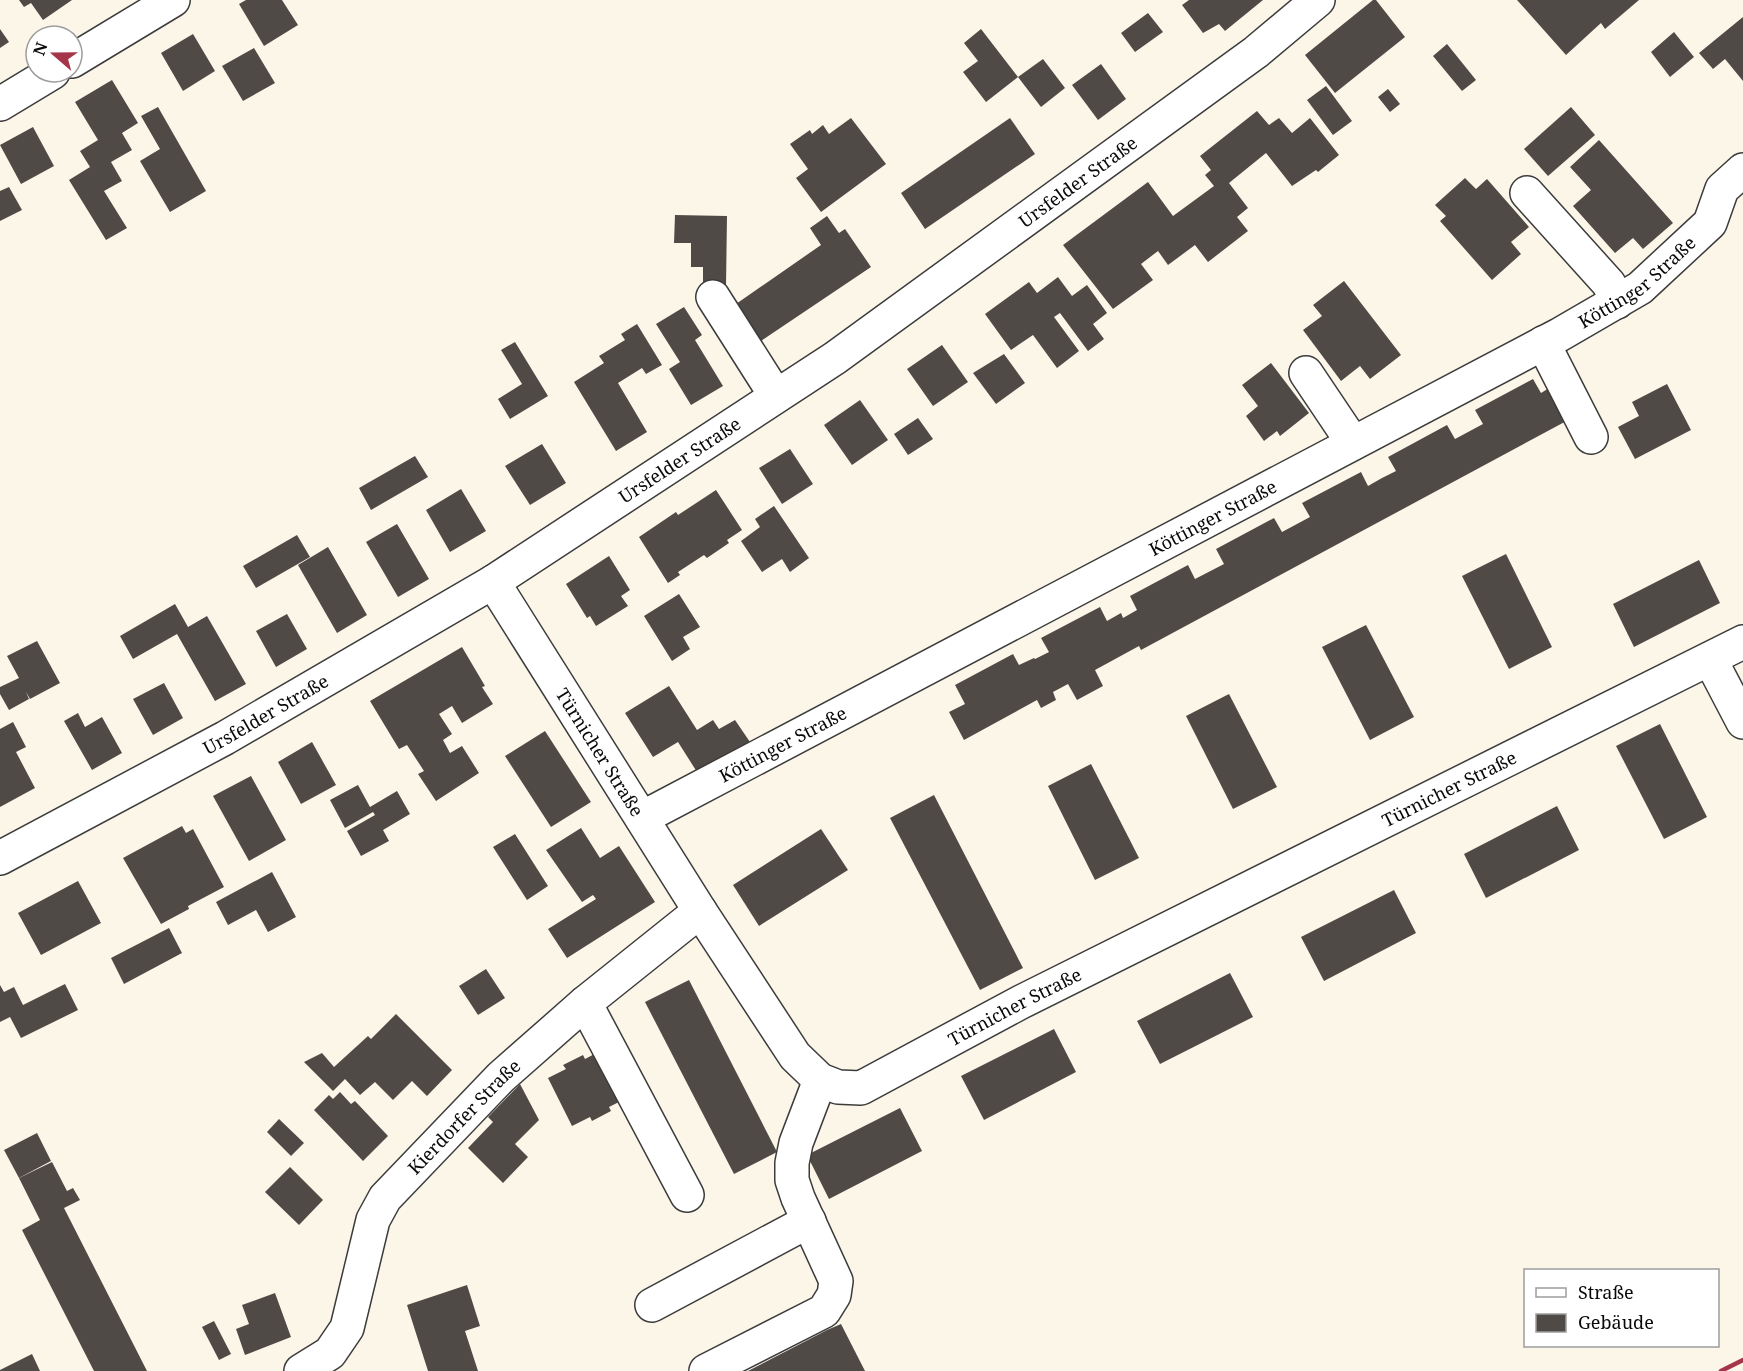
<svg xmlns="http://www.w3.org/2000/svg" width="1743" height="1371" font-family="'Noto Serif',serif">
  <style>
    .building { fill: #504a47 }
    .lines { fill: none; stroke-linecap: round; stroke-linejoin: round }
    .minor-casing { stroke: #3c3c3c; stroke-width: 36 }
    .minor { stroke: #fff; stroke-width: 33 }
    .rail { stroke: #a53548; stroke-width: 4.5 }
    .labels { text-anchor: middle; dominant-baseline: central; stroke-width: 6; stroke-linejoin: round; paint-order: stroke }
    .street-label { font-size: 18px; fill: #090909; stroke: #fff }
  </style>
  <rect width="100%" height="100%" fill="#fcf6e9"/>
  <g class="building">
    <polygon points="19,0 72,0 43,20 31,3 24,7"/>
    <polygon points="246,0 282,0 298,25 264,46 239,4"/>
    <polygon points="1189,0 1263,0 1225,31 1219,24 1203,33 1182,5"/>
    <polygon points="1373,0 1376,0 1405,37 1335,93 1305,55"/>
    <polygon points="1517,0 1639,0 1605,29 1601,23 1566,55"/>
    <polygon points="1148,13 1163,32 1135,52 1121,33"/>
    <polygon points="1743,17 1743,81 1725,59 1713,69 1699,53"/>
    <polygon points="0,29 9,42 0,48"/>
    <polygon points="981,29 1018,77 986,102 963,72 978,61 964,43"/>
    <polygon points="1674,32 1694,57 1670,77 1651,52"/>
    <polygon points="193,34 215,71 183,91 161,53"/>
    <polygon points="1447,44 1476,80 1462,91 1433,56"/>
    <polygon points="254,48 275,83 243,101 222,66"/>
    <polygon points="1043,59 1065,88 1041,107 1018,77"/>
    <polygon points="1101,64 1126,99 1098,120 1072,85"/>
    <polygon points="112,80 138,123 122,133 132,150 111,162 122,181 104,191 127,228 106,240 69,180 90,167 80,151 98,140 75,102"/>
    <polygon points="1326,86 1352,121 1333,135 1307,100"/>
    <polygon points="1388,89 1400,104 1390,112 1378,97"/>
    <polygon points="158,107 206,191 170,212 140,161 160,149 141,116"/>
    <polygon points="1571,107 1595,135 1548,176 1524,149"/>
    <polygon points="1257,111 1269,125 1279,118 1292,133 1310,118 1339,155 1318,172 1316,170 1292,186 1266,153 1229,183 1248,208 1237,217 1248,231 1208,262 1195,245 1168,265 1158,251 1141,264 1153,280 1113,309 1063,245 1148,182 1173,216 1214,186 1205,175 1211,170 1200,156"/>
    <polygon points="851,118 886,164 821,212 796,178 808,169 790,144 810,130 812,134 823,125 829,134"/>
    <polygon points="1010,118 1035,154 925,229 901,193"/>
    <polygon points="33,127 54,166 21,184 0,145"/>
    <polygon points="1599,140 1673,223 1643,249 1633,238 1615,253 1573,206 1591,190 1570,167"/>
    <polygon points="1465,178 1476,189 1487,179 1529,227 1511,242 1521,254 1492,280 1440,221 1446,216 1435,205"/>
    <polygon points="9,187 22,210 0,221 0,191"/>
    <polygon points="675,215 727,216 726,287 703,286 703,267 691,267 691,243 674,243"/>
    <polygon points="827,216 839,233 845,229 871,267 761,341 736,304 821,245 810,228"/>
    <polygon points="1058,277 1072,296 1087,285 1107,313 1093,324 1104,339 1088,351 1060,313 1054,317 1079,351 1057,368 1033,335 1011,350 985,314 1029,282 1037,293"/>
    <polygon points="1344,281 1401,355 1370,379 1360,366 1341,381 1303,330 1322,316 1313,305"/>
    <polygon points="684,307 702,335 695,340 723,386 691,405 669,369 680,362 656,324"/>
    <polygon points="637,324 662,365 646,374 642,368 618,383 647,432 616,451 574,382 604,363 599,356 625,340 621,334"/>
    <polygon points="515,342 548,396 510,419 498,399 522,384 501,350"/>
    <polygon points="942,345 968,382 933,406 907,369"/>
    <polygon points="1004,354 1025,383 996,404 973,373"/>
    <polygon points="1271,363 1309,413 1280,436 1277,431 1264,441 1246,416 1258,406 1242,385"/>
    <polygon points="1533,379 1541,393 1554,385 1572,418 1141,650 1139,646 1095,670 1103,686 1077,700 1068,684 1053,692 1056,700 1041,708 1037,700 964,740 949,712 965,704 955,685 1013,654 1019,665 1034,658 1035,659 1049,652 1041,638 1100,607 1107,621 1121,613 1123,618 1137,610 1130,596 1188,565 1195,579 1224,564 1216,549 1274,518 1282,532 1310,517 1302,503 1361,472 1368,486 1382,478 1396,471 1388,457 1447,425 1455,439 1483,424 1475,410"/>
    <polygon points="1667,384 1691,430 1635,459 1618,427 1639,416 1632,402"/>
    <polygon points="860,400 888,440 852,465 824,425"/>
    <polygon points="918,418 933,439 908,455 894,434"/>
    <polygon points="542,444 566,483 530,505 505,466"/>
    <polygon points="790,449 813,484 782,504 759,468"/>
    <polygon points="415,456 428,477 371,510 359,488"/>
    <polygon points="461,489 486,531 450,552 426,510"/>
    <polygon points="716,490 742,530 727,540 729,543 707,558 704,555 678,572 680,575 668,583 639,537 676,512 678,515"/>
    <polygon points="774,506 809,558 790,572 782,559 762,572 741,541 760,527 755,519"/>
    <polygon points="397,524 429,579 398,597 366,542"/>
    <polygon points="297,535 310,557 256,588 243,566"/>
    <polygon points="328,547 367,615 337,633 298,565"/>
    <polygon points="1506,554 1552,647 1509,669 1462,576"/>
    <polygon points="609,556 630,590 621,596 628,606 596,626 590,616 587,618 566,584"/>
    <polygon points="1699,560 1720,603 1634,647 1613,604"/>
    <polygon points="679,594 700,627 683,637 690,649 672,661 644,616"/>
    <polygon points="175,604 188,627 207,616 246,684 215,701 177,634 133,659 120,636"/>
    <polygon points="287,614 307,649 276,667 256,631"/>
    <polygon points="1366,625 1414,717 1370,740 1322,647"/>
    <polygon points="37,641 60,683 30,699 26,692 29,699 9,710 0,694 0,687 19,678 7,656"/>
    <polygon points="462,647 485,686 482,687 493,704 462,723 452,706 439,714 452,734 443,740 450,753 462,746 479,773 436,801 418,774 424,771 407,745 399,749 370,701"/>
    <polygon points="164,683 183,718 153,735 133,699"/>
    <polygon points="669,686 697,730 713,720 719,729 735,720 750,742 697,772 678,742 653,757 625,713"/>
    <polygon points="1229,694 1277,787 1233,809 1186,716"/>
    <polygon points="78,713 85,727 102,717 122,753 92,770 64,721"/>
    <polygon points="13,722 26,747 16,752 35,788 0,807 0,729"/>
    <polygon points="1660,724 1707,817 1664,839 1616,746"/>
    <polygon points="545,731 591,802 551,827 505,756"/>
    <polygon points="312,742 336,785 301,804 278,762"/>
    <polygon points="1091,764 1139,858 1095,880 1048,786"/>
    <polygon points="251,776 286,840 249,861 213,796"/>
    <polygon points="358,785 370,807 397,791 410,814 383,830 389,841 361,856 347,831 375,815 373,812 345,828 330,800"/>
    <polygon points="934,795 1023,968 980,990 890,818"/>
    <polygon points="1557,806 1579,850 1486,898 1464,854"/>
    <polygon points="182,826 186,833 193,829 224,887 188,906 189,909 161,924 123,858"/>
    <polygon points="581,828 600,858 619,846 655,902 567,958 548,929 596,899 593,895 582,902 546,850"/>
    <polygon points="821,829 848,870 759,926 733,885"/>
    <polygon points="515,834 548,886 527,900 493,847"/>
    <polygon points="272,872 296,917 268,932 256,910 228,925 216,902"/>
    <polygon points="78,881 101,923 41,955 18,913"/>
    <polygon points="1394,890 1416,933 1324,981 1301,937"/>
    <polygon points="169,928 182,953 124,984 111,958"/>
    <polygon points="486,969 505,998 478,1015 459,986"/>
    <polygon points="1230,973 1253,1017 1160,1064 1137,1021"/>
    <polygon points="689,980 777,1152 734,1174 645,1002"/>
    <polygon points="65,984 78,1010 21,1038 10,1017 0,1022 0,985 4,992 14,987 23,1005"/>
    <polygon points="396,1014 452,1070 427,1096 412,1081 393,1100 375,1082 360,1095 345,1079 333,1091 304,1062 322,1053 334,1067 368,1036 371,1039"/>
    <polygon points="1054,1029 1076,1072 984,1120 961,1076"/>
    <polygon points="602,1050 627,1098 609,1107 611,1111 592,1121 590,1117 572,1126 548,1078 566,1069 563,1065 583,1055 585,1059"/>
    <polygon points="520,1084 539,1120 515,1144 528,1157 503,1183 468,1148 493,1122 488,1117"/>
    <polygon points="340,1092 351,1104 355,1101 388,1136 363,1161 314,1110 329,1095 333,1099"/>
    <polygon points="900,1108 922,1151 829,1199 807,1155"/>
    <polygon points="279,1119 304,1143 291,1156 267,1132"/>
    <polygon points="37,1133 51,1161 19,1178 4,1150"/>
    <polygon points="52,1162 67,1191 73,1188 80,1200 64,1208 147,1371 94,1371 22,1230 40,1220 19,1178"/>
    <polygon points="290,1167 323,1200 299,1225 265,1192"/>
    <polygon points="467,1285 480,1326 465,1331 478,1371 428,1371 407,1305"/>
    <polygon points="275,1293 291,1337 245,1355 236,1329 249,1324 242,1305"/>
    <polygon points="214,1321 231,1354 219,1360 202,1327"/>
    <polygon points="841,1324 865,1371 748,1371 827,1330"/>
    <polygon points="32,1354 40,1371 0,1371 0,1370"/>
  </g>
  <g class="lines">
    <g class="minor-casing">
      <g id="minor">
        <polyline points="72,61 173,0"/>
        <polyline points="0,104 53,72"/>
        <polyline points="1527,193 1609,284 1617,302"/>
        <polyline points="713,297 776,396"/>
        <polyline points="1543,343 1591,437"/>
        <polyline points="1306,373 1353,443"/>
        <path id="s1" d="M493,582L700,911L795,1056L820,1080L838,1087L861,1088L1021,1002L1743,642"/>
        <polyline points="1710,659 1743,722"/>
        <path id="s2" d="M642,818L1559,335L1640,288L1710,223L1722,189L1743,170"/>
        <path id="s3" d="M0,858L225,738L493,582L835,358L1256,52L1318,0"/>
        <polyline points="585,1003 687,1195"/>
        <polyline points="652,1305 809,1221"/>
        <path id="s4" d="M301,1371L330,1353L347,1328L373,1220L385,1198L501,1077L585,1003L700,911"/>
        <polyline points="706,1371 824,1311 834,1295 836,1281 798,1198 792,1180 792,1163 796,1143 820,1080"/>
      </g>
    </g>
    <use href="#minor" class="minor"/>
    <polyline class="rail" points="1721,1371 1743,1360"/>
  </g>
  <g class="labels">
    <g class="street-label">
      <text stroke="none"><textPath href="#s3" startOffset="1274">Ursfelder Straße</textPath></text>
      <text stroke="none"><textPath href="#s2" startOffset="1131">Köttinger Straße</textPath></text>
      <text stroke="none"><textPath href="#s3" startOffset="788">Ursfelder Straße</textPath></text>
      <text stroke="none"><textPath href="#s2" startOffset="645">Köttinger Straße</textPath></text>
      <text stroke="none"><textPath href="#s3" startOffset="302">Ursfelder Straße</textPath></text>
      <text stroke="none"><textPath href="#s2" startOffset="159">Köttinger Straße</textPath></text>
      <text stroke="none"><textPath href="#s1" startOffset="201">Türnicher Straße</textPath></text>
      <text stroke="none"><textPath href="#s1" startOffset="1299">Türnicher Straße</textPath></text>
      <text stroke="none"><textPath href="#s1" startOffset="813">Türnicher Straße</textPath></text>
      <text stroke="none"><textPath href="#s4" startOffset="314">Kierdorfer Straße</textPath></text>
    </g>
  </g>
  <rect x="1524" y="1269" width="195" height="78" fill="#ffffff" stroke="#9d9d9d" stroke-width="1.5"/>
  <rect x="1536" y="1288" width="30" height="9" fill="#ffffff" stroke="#9d9d9d" stroke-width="1.5"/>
  <text x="1578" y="1299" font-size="18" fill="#090909">Straße</text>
  <rect x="1536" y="1314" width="30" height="18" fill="#504a47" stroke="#9d9d9d" stroke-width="1.5"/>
  <text x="1578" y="1329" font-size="18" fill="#090909">Gebäude</text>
  <g transform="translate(54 54) rotate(290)"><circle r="28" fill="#ffffff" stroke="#9d9d9d" stroke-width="1.5"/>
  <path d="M0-4.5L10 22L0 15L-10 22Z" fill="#a53548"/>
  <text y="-9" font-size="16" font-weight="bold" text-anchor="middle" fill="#090909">N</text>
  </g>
</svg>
